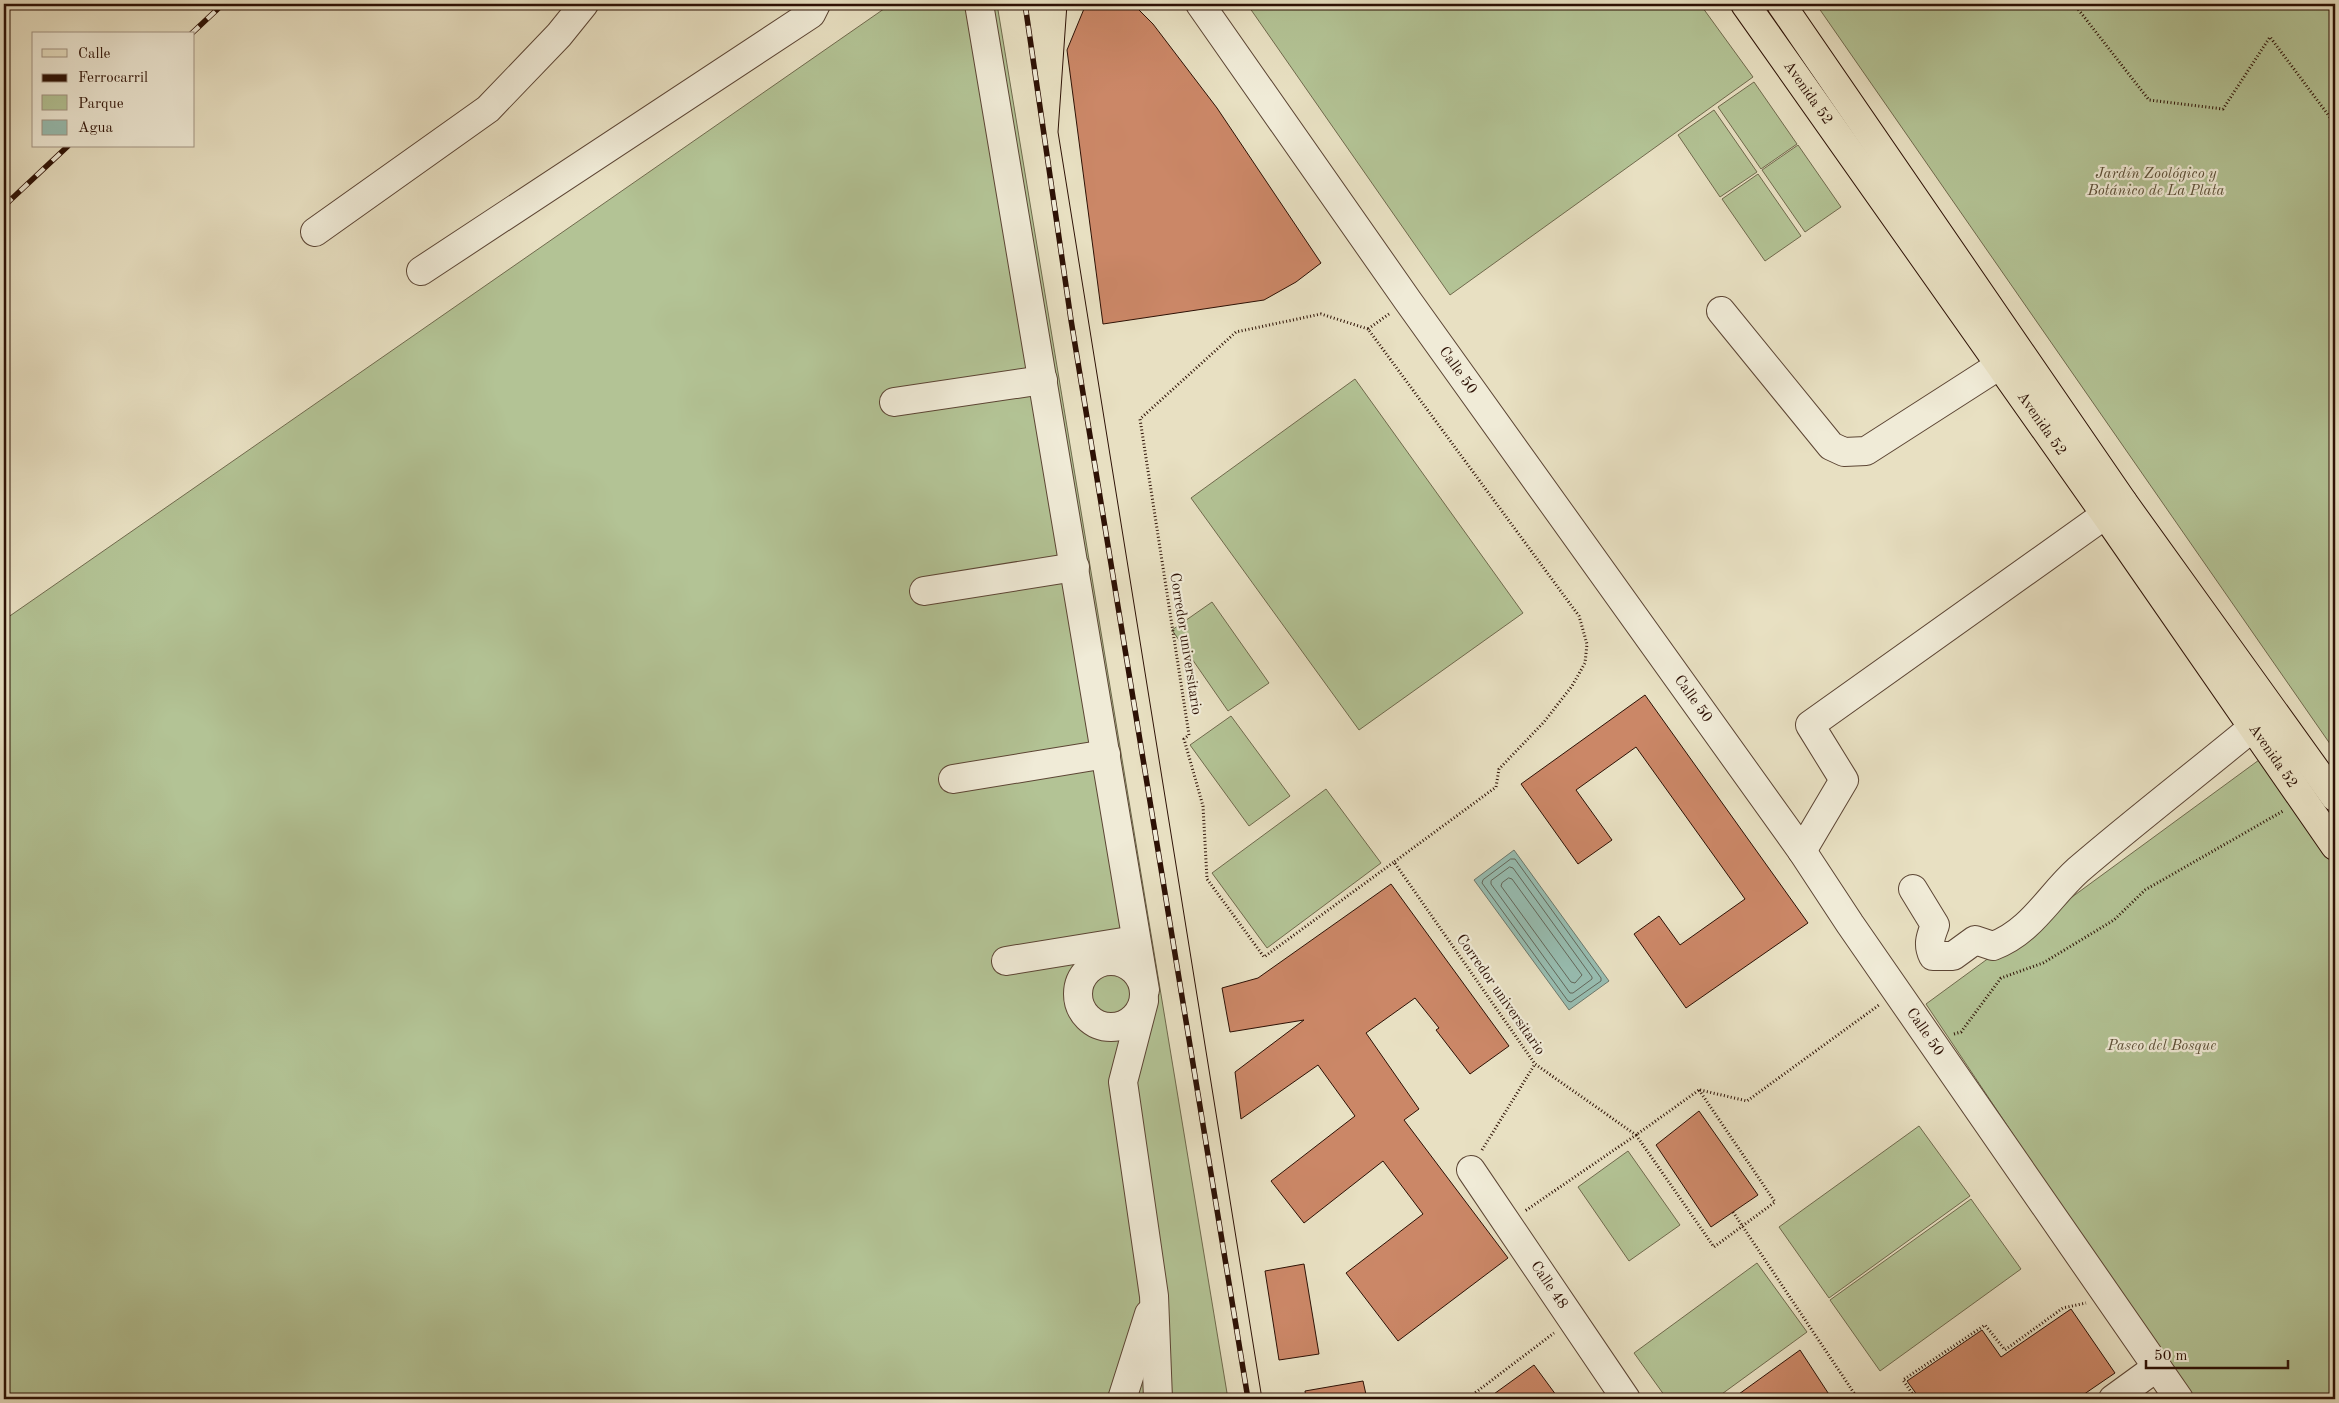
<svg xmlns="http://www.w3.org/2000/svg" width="2339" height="1403" font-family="'Old Standard TT',serif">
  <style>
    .green { fill: #b3c395; stroke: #706a4d }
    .water { fill: #97bdb1; stroke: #6d786c }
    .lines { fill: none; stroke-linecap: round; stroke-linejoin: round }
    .shore { stroke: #62675b; stroke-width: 1 }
    .building { fill: #cb8767; stroke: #2d1105 }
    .minor-casing { stroke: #5c4534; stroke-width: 30 }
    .major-casing { stroke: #2d1105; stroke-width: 30 }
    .path { stroke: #2d1105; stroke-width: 3; stroke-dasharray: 1 2.5; stroke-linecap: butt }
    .minor { stroke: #f0ebd7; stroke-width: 28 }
    .major { stroke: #e8e0c2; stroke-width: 28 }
    .tram { stroke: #2d1105; stroke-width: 1 }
    .rail-casing { stroke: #2d1105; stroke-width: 5.5 }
    .rail { stroke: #f0ebd7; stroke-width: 4; stroke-dasharray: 11; stroke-linecap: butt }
    .labels { text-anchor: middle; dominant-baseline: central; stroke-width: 4.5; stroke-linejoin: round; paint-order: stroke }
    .street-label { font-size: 15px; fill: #2d1105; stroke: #f0ebd7 }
    .park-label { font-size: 15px; font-style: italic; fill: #5c4f37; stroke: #f0ebd7 }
  </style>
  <rect width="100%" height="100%" fill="#e8e0c2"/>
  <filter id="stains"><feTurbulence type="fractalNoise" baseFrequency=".004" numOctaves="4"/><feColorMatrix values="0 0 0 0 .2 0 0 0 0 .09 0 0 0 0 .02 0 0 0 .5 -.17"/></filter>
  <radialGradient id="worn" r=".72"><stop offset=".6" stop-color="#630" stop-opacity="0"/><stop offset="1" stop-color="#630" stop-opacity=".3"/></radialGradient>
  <g class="green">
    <polygon points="891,4 997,4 1228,1399 4,1399 4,620"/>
    <polygon points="1247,4 1700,4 1753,77 1450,295"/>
    <polygon points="1816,4 2335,4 2335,751"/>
    <polygon points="1754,82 1797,144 1761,169 1718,107"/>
    <polygon points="1714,110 1757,172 1720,197 1678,135"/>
    <polygon points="1798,145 1841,207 1805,232 1762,170"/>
    <polygon points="1758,174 1801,236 1765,261 1722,199"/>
    <polygon points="1355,379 1523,613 1359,730 1191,498"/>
    <polygon points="1212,602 1269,683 1228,711 1172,630"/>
    <polygon points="1231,716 1290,796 1249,826 1190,745"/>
    <polygon points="2259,760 2335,867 2335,1399 2190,1399 1926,1004"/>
    <polygon points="1326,789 1381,863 1267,948 1212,873"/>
    <polygon points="1919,1126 1970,1196 1829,1298 1779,1227"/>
    <polygon points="1628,1151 1680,1225 1629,1261 1578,1187"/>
    <polygon points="1971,1199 2021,1269 1880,1371 1830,1300"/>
    <polygon points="1757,1263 1807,1332 1715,1399 1667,1399 1634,1353"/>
  </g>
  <polygon class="water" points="1514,850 1609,981 1569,1010 1474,880"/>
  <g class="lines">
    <g class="shore">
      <polygon points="1511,859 1515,859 1601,978 1601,981 1571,1002 1568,1001 1482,883 1483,880"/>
      <polygon points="1510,867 1513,868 1592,977 1592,979 1573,993 1570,993 1491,884 1491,881"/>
      <polygon points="1509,878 1512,879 1582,975 1575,983 1571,982 1501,886 1502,883"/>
    </g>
  </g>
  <g class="building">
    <polygon points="1086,4 1133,4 1153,24 1217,108 1321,263 1296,282 1264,300 1103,324 1067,50"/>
    <polygon points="1645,695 1808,923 1686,1008 1634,934 1659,916 1680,945 1745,899 1636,747 1576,790 1612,840 1578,864 1521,784"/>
    <polygon points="1391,884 1509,1046 1470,1074 1436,1030 1439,1028 1415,998 1366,1033 1419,1109 1404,1120 1508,1258 1398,1341 1346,1273 1423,1214 1383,1161 1304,1223 1271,1181 1355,1116 1318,1065 1241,1119 1235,1072 1304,1020 1230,1032 1222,988 1258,978"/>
    <polygon points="1699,1111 1758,1195 1711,1227 1656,1145"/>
    <polygon points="1304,1264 1319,1354 1279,1360 1265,1271"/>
    <polygon points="2071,1309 2115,1373 2077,1399 1920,1399 1907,1381 1982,1330 2001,1357"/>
    <polygon points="1800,1350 1832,1399 1732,1399"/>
    <polygon points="1534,1365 1559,1399 1487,1399"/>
    <polygon points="1363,1381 1367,1399 1306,1399 1305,1391"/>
  </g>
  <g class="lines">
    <g class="minor-casing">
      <g id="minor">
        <polyline points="979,4 1145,990"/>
        <path id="s1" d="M1200,4L1408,301L1802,851L1850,924L2179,1399"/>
        <polyline points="315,232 488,109 559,35 584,4"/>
        <polyline points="421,271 811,14 816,4"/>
        <polyline points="1721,311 1831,446 1844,452 1866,451 2000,365"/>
        <polyline points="894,402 1043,380"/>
        <polyline points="924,591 1075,567"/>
        <polyline points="953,779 1106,754"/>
        <polyline points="1802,851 1844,780 1810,725 2123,502"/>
        <path d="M1913,889L1935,925C1931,936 1927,944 1933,956H1953L1975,940L1993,946C2031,932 2049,896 2078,870C2135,821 2195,775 2253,727"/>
        <circle cx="1111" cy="994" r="33"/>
        <polyline points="1006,961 1123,942"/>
        <polyline points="1144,1001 1123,1082 1154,1296 1158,1399"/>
        <path id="s2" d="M1471,1170L1626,1399"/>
        <polyline points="1122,1399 1149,1314"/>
        <polyline points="2113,1399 2157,1367"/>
      </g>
    </g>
    <g class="major-casing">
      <g id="major">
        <path id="s3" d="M1745,4L2105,514L2335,846"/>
        <polyline points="1781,4 2123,502 2335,797"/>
      </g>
    </g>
    <g class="path">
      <polyline points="2074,4 2149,100 2223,109 2270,37 2335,124"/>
      <polyline points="1389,314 1368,329 1579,616 1587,644 1585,663 1572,686 1544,722 1499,769 1496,787 1394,862 1535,1064 1636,1135 1525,1211"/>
      <polyline points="1368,329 1321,314 1236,332 1140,419 1189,735 1184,739 1203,806 1207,879 1264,957 1394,862"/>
      <polyline points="1954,1034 1961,1032 2001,978 2043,963 2114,920 2145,890 2283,811"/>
      <polygon points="1699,1090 1775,1202 1714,1247 1636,1135"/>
      <polyline points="1700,1090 1747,1101 1879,1005"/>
      <polyline points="1482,1150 1535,1064"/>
      <polyline points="1733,1212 1858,1399"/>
      <polyline points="1467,1399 1554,1333"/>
      <polyline points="1916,1399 1903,1380 1985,1325 2005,1350 2063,1308 2086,1303"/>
    </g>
    <use href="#minor" class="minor"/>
    <use href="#major" class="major"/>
    <polyline class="tram" points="1067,4 1058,132 1262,1399"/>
    <g class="rail-casing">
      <g id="rail">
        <polyline points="1025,4 1071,320 1248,1399"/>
        <polyline points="191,34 223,4"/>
        <polyline points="4,206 68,146"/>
      </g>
    </g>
    <use href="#rail" class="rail"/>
  </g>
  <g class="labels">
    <g class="street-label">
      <text stroke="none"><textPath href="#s3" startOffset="109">Avenida 52</textPath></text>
      <text stroke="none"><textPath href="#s1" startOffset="448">Calle 50</textPath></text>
      <text stroke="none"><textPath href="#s3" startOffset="514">Avenida 52</textPath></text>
      <text transform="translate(1185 644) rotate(81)">Corredor universitario</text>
      <text stroke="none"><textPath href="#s1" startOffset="852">Calle 50</textPath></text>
      <text stroke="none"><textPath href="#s3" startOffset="919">Avenida 52</textPath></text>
      <text transform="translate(1500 995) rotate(55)">Corredor universitario</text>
      <text stroke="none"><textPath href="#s1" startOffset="1258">Calle 50</textPath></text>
      <text stroke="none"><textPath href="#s2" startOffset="139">Calle 48</textPath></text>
    </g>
    <g class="park-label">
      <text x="2156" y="174">Jardín Zoológico y<tspan x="2156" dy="17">Botánico de La Plata</tspan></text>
      <text x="2162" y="1046">Paseo del Bosque</text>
    </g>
  </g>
  <rect width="2339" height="1403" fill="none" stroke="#e8e0c2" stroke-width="20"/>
  <rect x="5" y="5" width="2329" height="1393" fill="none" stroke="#2d1105" stroke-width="2.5"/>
  <rect x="10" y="10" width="2319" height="1383" fill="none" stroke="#2d1105"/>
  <rect x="32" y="32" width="162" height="115" fill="#f0ebd7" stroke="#a29483"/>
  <rect x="42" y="49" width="25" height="8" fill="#e8e0c2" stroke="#a29483"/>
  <text x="78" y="58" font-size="15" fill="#2d1105">Calle</text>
  <rect x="42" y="74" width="25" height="8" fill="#2d1105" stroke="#a29483"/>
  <text x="78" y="82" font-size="15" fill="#2d1105">Ferrocarril</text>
  <rect x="42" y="95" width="25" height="15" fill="#b3c395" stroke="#a29483"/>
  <text x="78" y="108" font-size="15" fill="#2d1105">Parque</text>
  <rect x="42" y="120" width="25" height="15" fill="#97bdb1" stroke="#a29483"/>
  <text x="78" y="132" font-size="15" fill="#2d1105">Agua</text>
  <path d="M2146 1360v8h142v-8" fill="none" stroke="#2d1105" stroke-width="2.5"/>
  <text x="2154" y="1360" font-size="15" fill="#2d1105" stroke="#f0ebd7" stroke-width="4" paint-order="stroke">50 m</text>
  <rect width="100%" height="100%" filter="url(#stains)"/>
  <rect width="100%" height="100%" fill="url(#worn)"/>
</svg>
